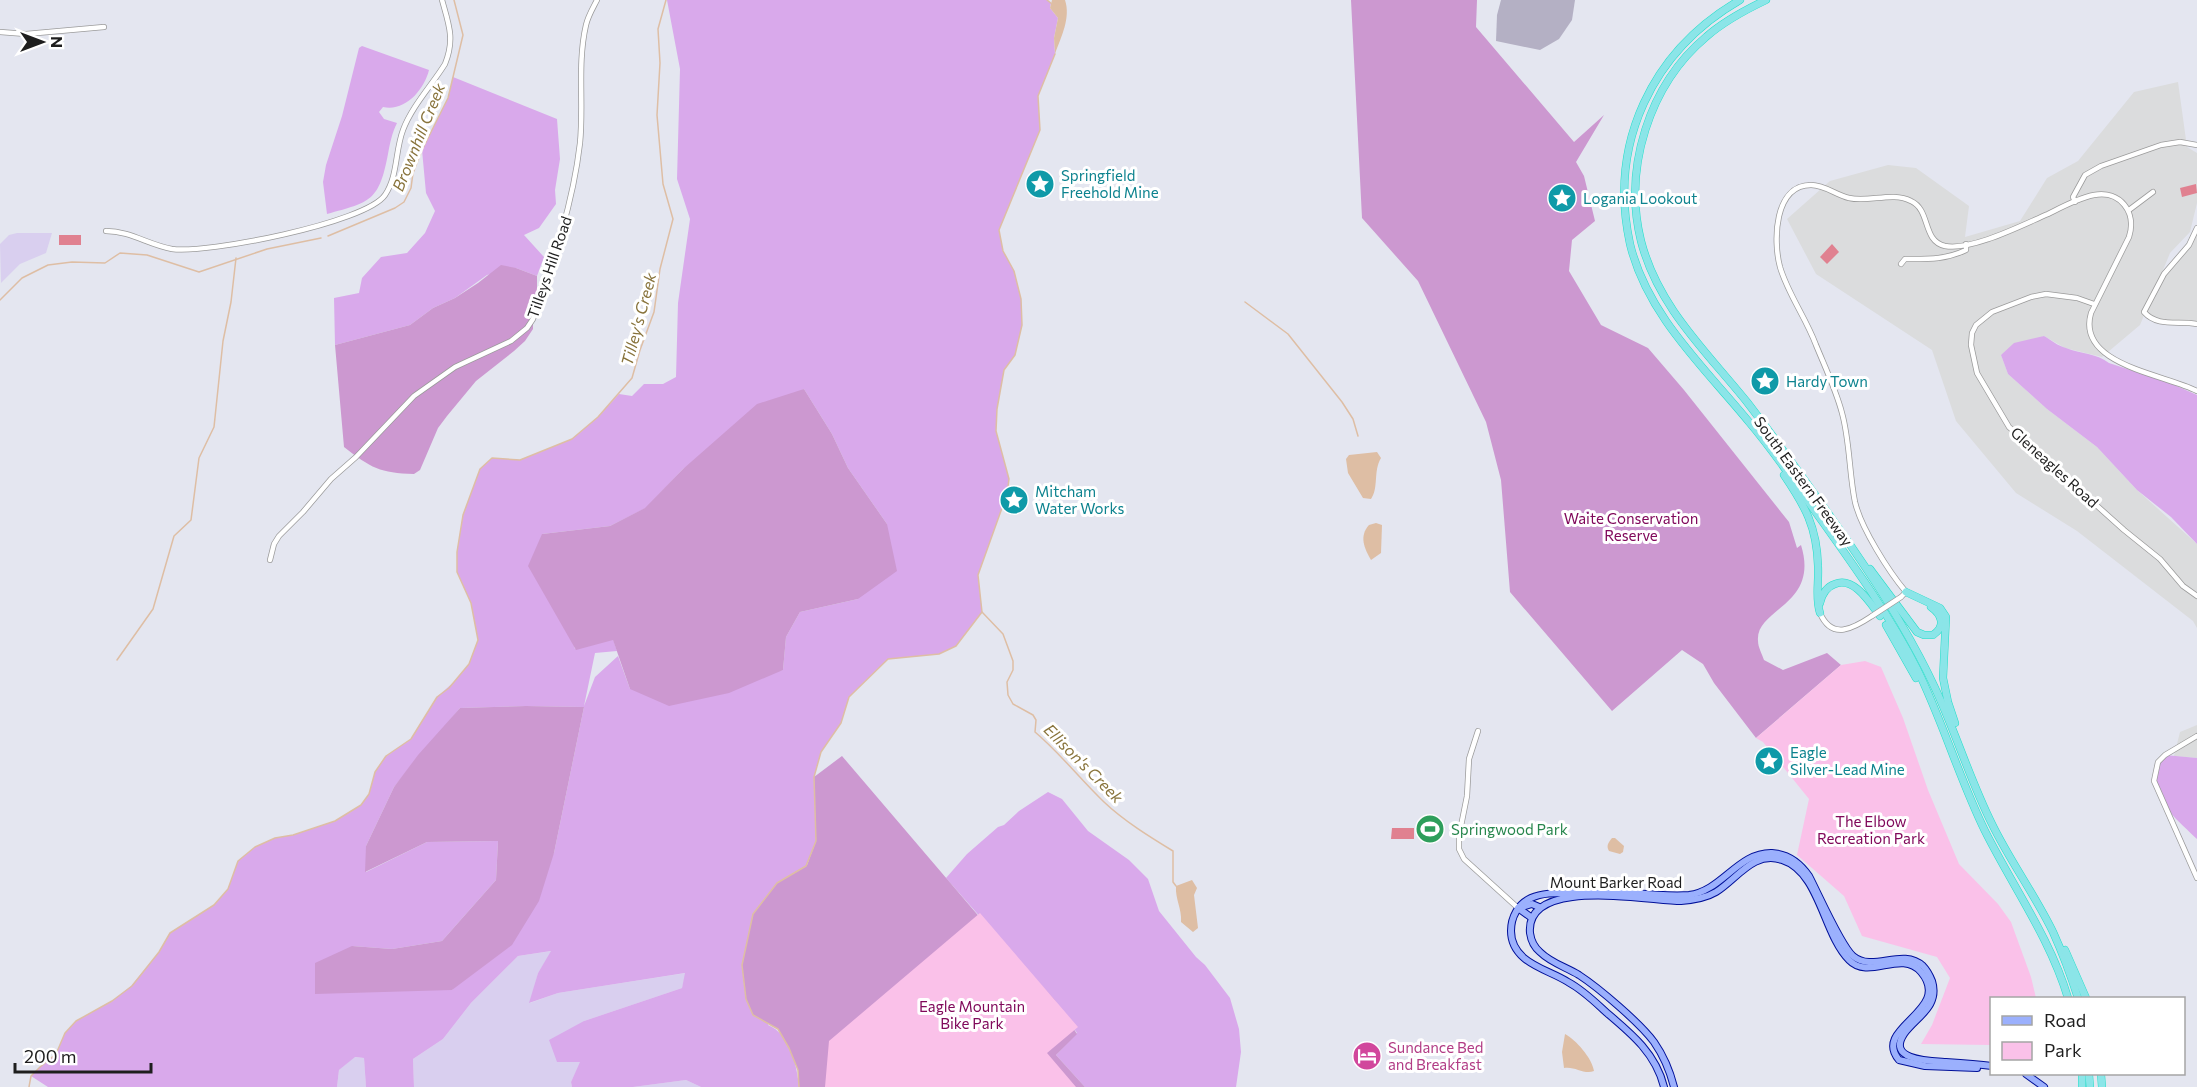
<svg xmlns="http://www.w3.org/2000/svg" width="2197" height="1087" font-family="Commissioner,sans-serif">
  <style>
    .residential { fill: #dbdcdd }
    .construction { fill: #b4b0c4 }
    .farmland { fill: #d9cfef }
    .grass { fill: #d9a9eb; fill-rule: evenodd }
    .forest { fill: #cc98d0 }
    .park { fill: #fac1e9 }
    .pitch { fill: #e08190 }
    .water { fill: #debea4 }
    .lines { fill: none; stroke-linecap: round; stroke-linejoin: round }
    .stream { stroke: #debea4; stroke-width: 1.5 }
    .minor-casing { stroke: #9b9b9b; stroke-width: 6 }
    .major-casing { stroke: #001099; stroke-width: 8 }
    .highway-casing { stroke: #21dec8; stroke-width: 8 }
    .minor { stroke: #fff; stroke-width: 4.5 }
    .major { stroke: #9bb0fd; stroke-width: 6 }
    .highway { stroke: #8be5e8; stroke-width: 7 }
    .minor-bridge-casing { stroke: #9b9b9b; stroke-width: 6; stroke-linecap: butt }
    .minor-bridge { stroke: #fff; stroke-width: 4.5 }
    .labels { text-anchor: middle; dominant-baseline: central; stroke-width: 6; stroke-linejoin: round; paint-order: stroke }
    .culture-label { font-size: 15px; fill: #0d838f; stroke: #fff; text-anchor: start }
    .street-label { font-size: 15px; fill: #1e1e1e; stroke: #fff }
    .park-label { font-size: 15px; fill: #80095b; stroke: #fff }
    .leisure-label { font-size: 15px; fill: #27864d; stroke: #fff; text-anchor: start }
    .hotel-label { font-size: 15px; fill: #b23c85; stroke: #fff; text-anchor: start }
    .water-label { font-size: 16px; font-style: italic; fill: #88733b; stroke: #fff }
  </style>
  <rect width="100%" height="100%" fill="#e4e6f0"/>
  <g class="residential">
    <polygon points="2178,82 2187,147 2197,153 2197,203 2190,232 2170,253 2152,297 2164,274 2181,256 2197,228 2197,324 2162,323 2145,313 2140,325 2102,357 2065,348 2044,336 2001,355 2008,374 2047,409 2097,447 2137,490 2197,544 2197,628 2193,621 2077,531 2016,493 1956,421 1932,350 1816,274 1787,219 1830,181 1888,165 1916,168 1969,206 1965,237 2020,221 2047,178 2078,161 2134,92"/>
    <polygon points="2197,725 2197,758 2174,756 2180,732"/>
  </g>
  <polygon class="construction" points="1501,0 1575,0 1572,20 1559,39 1540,50 1496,41 1497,15"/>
  <g class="farmland">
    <polygon points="17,233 52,233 46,253 20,264 1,283 0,244 9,235"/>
    <polygon points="552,951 538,973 530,1003 558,993 686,973 682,988 584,1021 581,1062 571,1082 572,1087 414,1087 413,1059 443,1039 471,1003 518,956"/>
    <polygon points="354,1057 364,1058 366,1087 337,1087 339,1070"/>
    <polygon points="686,1080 701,1087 633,1087"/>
  </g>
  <g class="grass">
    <path d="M667,0H1047L1051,3L1050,8L1058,18L1054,38L1055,54L1038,96L1040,130L999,230L1003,251L1014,271L1021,299L1022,325L1015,355L1004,370L997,409L996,431L1009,479L1007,494L978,575L982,612L956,646L939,654L888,659L849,697L841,723L821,752L814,777L816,841L806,866L777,883L768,1025C790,1034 797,1065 799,1087H701L686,1080L633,1087H572L571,1082L580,1062H557L549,1040L584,1021L682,988L685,973L558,993L529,1003L538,973L551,951L518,956L471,1003L443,1039L413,1059L414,1087H366L364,1058L355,1057L339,1070L337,1087H48L31,1076L40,1067L56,1054L65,1033L76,1021L112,1001L131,986L159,952L170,933L214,905L228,889L238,861L255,847L275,838L293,835L335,821L361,805L369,794L375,772L385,757L411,739L437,697L455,681L469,664L478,640L471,603L457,572V552L463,515L480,469L492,458L520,460L572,439L598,417L619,394L632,396L644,384H663L676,377L678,303L690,219L677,179L680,69ZM804,389L832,434L848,468L887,524L858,599L800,612L786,637L783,670L630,689L618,656L595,677L584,706L595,653L617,651L613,639L575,649L542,534L610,526L646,508L683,469ZM526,706L584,707L554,853L452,990L352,946L392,949L442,941L496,880L498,841L427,842L366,872V846L394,787L460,708Z"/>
    <path d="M362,46L429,70C424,90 405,112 383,107L379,112L384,119L397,123C392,133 390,143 388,154C379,201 371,202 327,214L323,182L326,165L342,116L359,48Z"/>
    <polygon points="453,77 557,119 560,159 555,190 556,204 539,228 524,235 544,257 537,276 516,268 487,275 455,298 433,308 410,325 335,345 334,298 359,293 362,278 381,257 407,253 425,233 435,211 426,193 422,150 448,98"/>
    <path d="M2044,336C2051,340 2058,346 2066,348C2081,354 2096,353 2109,363L2170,383L2197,395V544L2171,517L2137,490L2097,447L2047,409L2008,374L2001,355L2014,343Z"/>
    <path d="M2165,755L2197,758V839C2179,821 2151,800 2155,772C2156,766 2162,760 2165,755Z"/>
    <polygon points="1048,792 1062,799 1088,831 1129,860 1148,879 1159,911 1196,957 1205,965 1230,998 1239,1029 1241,1052 1236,1087 1085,1087 1056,1055 1077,1033 1055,1002 946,878 967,854 998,827 1004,825 1019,811"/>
  </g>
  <g class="forest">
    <path d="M1351,0H1477L1476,27L1574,142L1604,115L1576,162L1584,176L1595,221L1572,240L1569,271L1601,325L1648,348L1684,390L1789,522L1797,548L1801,545C1820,606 1755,608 1758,641C1758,647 1762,654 1764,660L1783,670L1827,653L1841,665L1756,738L1714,683L1703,664L1682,650L1612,711L1510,592L1501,480L1486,422L1418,281L1362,218Z"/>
    <path d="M501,265L516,268L537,276V305L533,319V329L525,341L514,351L476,381L447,416L438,428L420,470L414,474C380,473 371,468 344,447L335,345L410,325L433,308L455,298L478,283Z"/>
    <polygon points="804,389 832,434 848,468 887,524 897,571 858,599 800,612 786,637 783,670 729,693 669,706 630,689 613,640 576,650 528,566 542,534 610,526 645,508 683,469 757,404"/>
    <polygon points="526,706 584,707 554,853 539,901 512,945 452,990 315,994 315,963 352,946 392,949 442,941 496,880 498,841 427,842 365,872 366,846 394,787 418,755 460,708"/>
    <polygon points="842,756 982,920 1054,999 1077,1034 1056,1055 1085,1087 799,1087 798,1070 789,1048 778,1029 753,1015 746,999 742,965 753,914 777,883 807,865 816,841 814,777"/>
  </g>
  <g class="park">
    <polygon points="1865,661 1881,667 1903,718 1928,790 1959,864 1998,904 2011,922 2031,977 2036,998 1992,998 1991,1045 1921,1044 1932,1025 1950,978 1937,957 1862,936 1844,896 1797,855 1809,799 1763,742 1756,738 1841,665"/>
    <polygon points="980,913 1078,1027 1047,1053 1076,1087 825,1087 829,1041"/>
  </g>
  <g class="pitch">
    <polygon points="2196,184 2197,193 2182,197 2180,188"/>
    <rect x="59" y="235" width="22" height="10"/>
    <polygon points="1832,244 1839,252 1827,264 1820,257"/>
    <polygon points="1392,828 1414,828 1414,839 1391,839"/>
  </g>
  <g class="water">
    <path d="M1052,0H1065C1071,18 1061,37 1055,54L1054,38L1058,18L1050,8Z"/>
    <path d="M1377,452L1381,458C1373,471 1379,488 1371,499L1363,498L1348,473L1346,459L1349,455Z"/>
    <path d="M1376,523L1382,525L1381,553L1371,560C1364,548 1359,536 1369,525Z"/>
    <path d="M1612,838H1615L1624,846L1623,852L1620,854L1609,851C1606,846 1608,843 1612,838Z"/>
    <path d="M1192,880L1197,888L1194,895L1198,928L1193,932L1181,922C1182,909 1175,899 1176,886Z"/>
    <path d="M1565,1034C1576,1040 1592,1058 1594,1071C1584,1075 1575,1066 1564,1068L1562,1052Z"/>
  </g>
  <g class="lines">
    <g class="stream">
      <polyline points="1047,0 1052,4"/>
      <path d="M1055,54L1038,96L1040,130L999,230L1003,251L1014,271L1021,299L1022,325L1015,355L1004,370L997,409L996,431L1009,479L1007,494L978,575L982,612L1003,634L1013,661V670L1007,682L1008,695L1013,704L1033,715L1036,720L1035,732C1060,753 1080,779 1104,802C1124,821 1150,837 1173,851V882L1176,886"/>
      <polyline points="328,236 395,208 404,202 411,188 413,173 422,150 448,98 463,35 454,0"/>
      <polyline points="0,300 22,278 48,265 72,262 105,263 120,253 147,255 199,272 267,249 321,238"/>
      <polyline points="1245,302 1288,334 1342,402 1353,419 1358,436"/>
      <polyline points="117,660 153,609 174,536 191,520 199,458 214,427 223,341 231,302 236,258"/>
      <polyline points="29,1087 31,1076 40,1067 56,1054 65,1033 76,1021 112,1001 132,986 159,952 170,933 214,905 228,889 238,861 255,847 275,838 293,835 335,821 361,805 369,794 375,772 386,756 411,739 437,697 449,688 469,664 478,640 471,603 457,572 457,552 463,515 480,469 492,458 520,460 572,439 598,417 632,378 640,350 654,312 660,269 673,219 663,184 657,115 660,63 658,29 666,0"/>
      <polyline points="799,1087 798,1070 789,1048 778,1029 753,1015 746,999 742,965 753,914 777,883 806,866 816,841 814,777 821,752 841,723 849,697 888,659 939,654 956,646 982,612"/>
    </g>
    <g class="minor-casing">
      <g id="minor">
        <polyline points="0,32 26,34 104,27"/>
        <polyline points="2075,202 2073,197 2085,175 2101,166 2161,145 2180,142 2197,145"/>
        <polyline points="2129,210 2153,192"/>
        <path d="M2197,228L2189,245L2164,274L2144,312C2158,328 2179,320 2197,324"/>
        <path d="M106,231C130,231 149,245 172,249C206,254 366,223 385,195C398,176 395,151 403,130C412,106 432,85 445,64C455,39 449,25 442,0"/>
        <path d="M1901,264L1905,259C1927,259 1945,260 1966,250V244"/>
        <polyline points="2094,304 2077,298 2046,294 2031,297 1992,312 1976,325 1972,333 1971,345 1977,373 2009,427 2124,530 2160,559 2183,586 2197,596"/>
        <path d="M270,560L274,544L279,536L303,512L331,479L356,457L414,396L455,367L511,341L527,328L533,319C553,262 573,204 580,143C584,104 577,64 586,25C588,16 593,8 597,0"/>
        <path d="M1901,597L1906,592C1889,572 1861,528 1855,502C1849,473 1850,442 1842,413C1836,390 1825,367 1816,345C1806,318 1788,294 1780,267C1773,241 1774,185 1811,185C1825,185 1836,195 1849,198C1869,203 1892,191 1911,201C1931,210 1922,241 1945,246C1972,251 2022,225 2048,214C2062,207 2078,198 2094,195C2120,190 2137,212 2129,237L2091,313C2076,365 2164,374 2197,391"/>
        <path d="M1820,613C1832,641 1854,628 1872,616"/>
        <polyline points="1478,731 1469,759 1467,796 1459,836 1459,849 1464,859 1518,908"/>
        <polyline points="2197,736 2165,755 2158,762 2154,781 2197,878"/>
      </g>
    </g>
    <g class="major-casing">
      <g id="major">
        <polyline points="1522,907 1532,904 1539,907"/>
        <polyline points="1518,908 1532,918"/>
        <polyline points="2026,1074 2044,1087"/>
        <path d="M1664,1087C1656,1054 1632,1034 1607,1013C1595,1002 1583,990 1568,982C1554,973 1537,969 1524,958C1516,951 1511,942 1511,931C1511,917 1518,904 1531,898C1542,893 1555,893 1567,893C1583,892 1600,891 1617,891C1640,893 1665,897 1689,895C1722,891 1738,852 1772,853C1789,854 1800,863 1809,876C1818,893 1841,946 1853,956C1873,973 1902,947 1923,966C1927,970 1930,976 1932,981C1940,1007 1916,1017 1904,1034C1886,1061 1932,1061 1946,1062C1961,1063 1976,1064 1992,1066"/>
        <path d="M1674,1087C1670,1071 1663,1055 1654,1042C1640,1023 1599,988 1579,975C1566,967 1551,963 1540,952C1534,947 1531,940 1530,933C1525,876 1648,901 1681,901C1693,900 1706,898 1716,892C1737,879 1754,850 1782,860C1820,872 1823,934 1849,960C1869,981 1901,949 1921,972C1954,1011 1871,1027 1899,1060L1925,1066L1977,1068"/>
      </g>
    </g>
    <g class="highway-casing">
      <g id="highway">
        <path d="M1740,0C1652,51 1608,143 1630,244C1647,315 1704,367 1749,422C1772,449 1792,478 1812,507C1849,559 1888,612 1917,669C1943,722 1959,778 1985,831C2013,887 2050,938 2068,998"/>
        <path d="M1766,0C1745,10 1724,21 1706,37C1649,85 1623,168 1641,241C1658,307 1706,351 1747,402C1783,449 1817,497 1851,546C1882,591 1912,638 1935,688C1956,733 1970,780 1992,824C2010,861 2035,895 2053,932C2063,954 2071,976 2078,998"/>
        <path d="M1784,475C1805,506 1817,527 1818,566C1819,582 1815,598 1820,613"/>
        <path d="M1870,569L1917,632L1924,635H1933C1946,626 1942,615 1931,607"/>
        <polyline points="1906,592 1940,608 1946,617 1943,678 1948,702 1955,723"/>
        <path d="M1820,603C1822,594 1826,587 1835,584C1854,576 1870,603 1880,616"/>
        <polyline points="1886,625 1916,678"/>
        <polyline points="2065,950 2086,998"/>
        <polyline points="2082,1074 2082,1087"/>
        <polyline points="2089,1074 2090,1087"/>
        <polyline points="2101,1074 2102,1087"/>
      </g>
    </g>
    <use href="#minor" class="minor"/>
    <use href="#major" class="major"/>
    <use href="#highway" class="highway"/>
    <g class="minor-bridge-casing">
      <polyline id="minor-bridge" points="1872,616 1901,597"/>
    </g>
    <use href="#minor-bridge" class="minor-bridge"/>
  </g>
  <defs>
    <g id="sight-disc" transform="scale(1.5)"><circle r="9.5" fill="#0f9aa8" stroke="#fff"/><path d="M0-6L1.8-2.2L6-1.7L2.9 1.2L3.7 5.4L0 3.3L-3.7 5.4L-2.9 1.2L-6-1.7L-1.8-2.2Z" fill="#fff"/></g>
    <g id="stadium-disc" transform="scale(1.5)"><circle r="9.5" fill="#2e9e5b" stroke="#fff"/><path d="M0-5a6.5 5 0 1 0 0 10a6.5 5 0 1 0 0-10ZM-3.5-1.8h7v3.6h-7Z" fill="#fff"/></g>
    <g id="hotel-disc" transform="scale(1.5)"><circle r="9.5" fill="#d1479c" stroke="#fff"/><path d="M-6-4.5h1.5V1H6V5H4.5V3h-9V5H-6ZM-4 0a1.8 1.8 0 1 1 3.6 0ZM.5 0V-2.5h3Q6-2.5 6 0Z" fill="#fff"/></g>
  </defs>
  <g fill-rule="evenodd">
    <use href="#sight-disc" x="1040" y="184"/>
    <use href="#sight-disc" x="1562" y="198"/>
    <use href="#sight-disc" x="1765" y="381"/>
    <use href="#sight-disc" x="1014" y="500"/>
    <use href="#sight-disc" x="1769" y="761"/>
    <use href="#stadium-disc" x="1430" y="829"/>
    <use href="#hotel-disc" x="1367" y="1056"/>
  </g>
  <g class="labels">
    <g class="culture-label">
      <text x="1061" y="175">Springfield<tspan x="1061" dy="17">Freehold Mine</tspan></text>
      <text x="1583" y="198">Logania Lookout</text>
      <text x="1786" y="381">Hardy Town</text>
      <text x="1035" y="491">Mitcham<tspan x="1035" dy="17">Water Works</tspan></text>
      <text x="1790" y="752">Eagle<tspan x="1790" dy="17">Silver-Lead Mine</tspan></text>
    </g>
    <g class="street-label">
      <text transform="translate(549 267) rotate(-71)">Tilleys Hill Road</text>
      <text transform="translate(2055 467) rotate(42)">Gleneagles Road</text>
      <text transform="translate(1804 481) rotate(54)">South Eastern Freeway</text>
      <text x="1616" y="882">Mount Barker Road</text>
    </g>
    <g class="park-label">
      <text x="1631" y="518">Waite Conservation<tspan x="1631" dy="17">Reserve</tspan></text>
      <text x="1871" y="821">The Elbow<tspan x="1871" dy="17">Recreation Park</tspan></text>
      <text x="972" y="1006">Eagle Mountain<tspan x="972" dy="17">Bike Park</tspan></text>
    </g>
    <g class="leisure-label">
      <text x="1451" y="829">Springwood Park</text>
    </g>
    <g class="hotel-label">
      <text x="1388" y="1047">Sundance Bed<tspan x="1388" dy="17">and Breakfast</tspan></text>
    </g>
    <g class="water-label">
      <text transform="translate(418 137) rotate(-68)">Brownhill Creek</text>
      <text transform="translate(638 319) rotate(-75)">Tilley's Creek</text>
      <text transform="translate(1084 763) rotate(45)">Ellison's Creek</text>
    </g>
  </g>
  <rect x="1990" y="997" width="195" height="78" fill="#ffffff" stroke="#a5a5a5" stroke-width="1.5"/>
  <rect x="2002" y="1016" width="30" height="9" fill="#9bb0fd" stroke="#a5a5a5" stroke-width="1.5"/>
  <text x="2044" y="1027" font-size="18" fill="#1e1e1e">Road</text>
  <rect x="2002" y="1042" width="30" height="18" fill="#fac1e9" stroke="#a5a5a5" stroke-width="1.5"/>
  <text x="2044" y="1057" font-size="18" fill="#1e1e1e">Park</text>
  <g transform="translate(42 42) rotate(90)" stroke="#ffffff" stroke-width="4.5" paint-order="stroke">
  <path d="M0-4.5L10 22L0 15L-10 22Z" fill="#1e1e1e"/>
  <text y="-9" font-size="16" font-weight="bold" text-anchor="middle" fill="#1e1e1e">N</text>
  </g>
  <path d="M15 1063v9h136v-9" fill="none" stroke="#1e1e1e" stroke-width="3"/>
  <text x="24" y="1063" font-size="18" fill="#1e1e1e" stroke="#ffffff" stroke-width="4.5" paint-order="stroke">200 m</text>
</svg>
